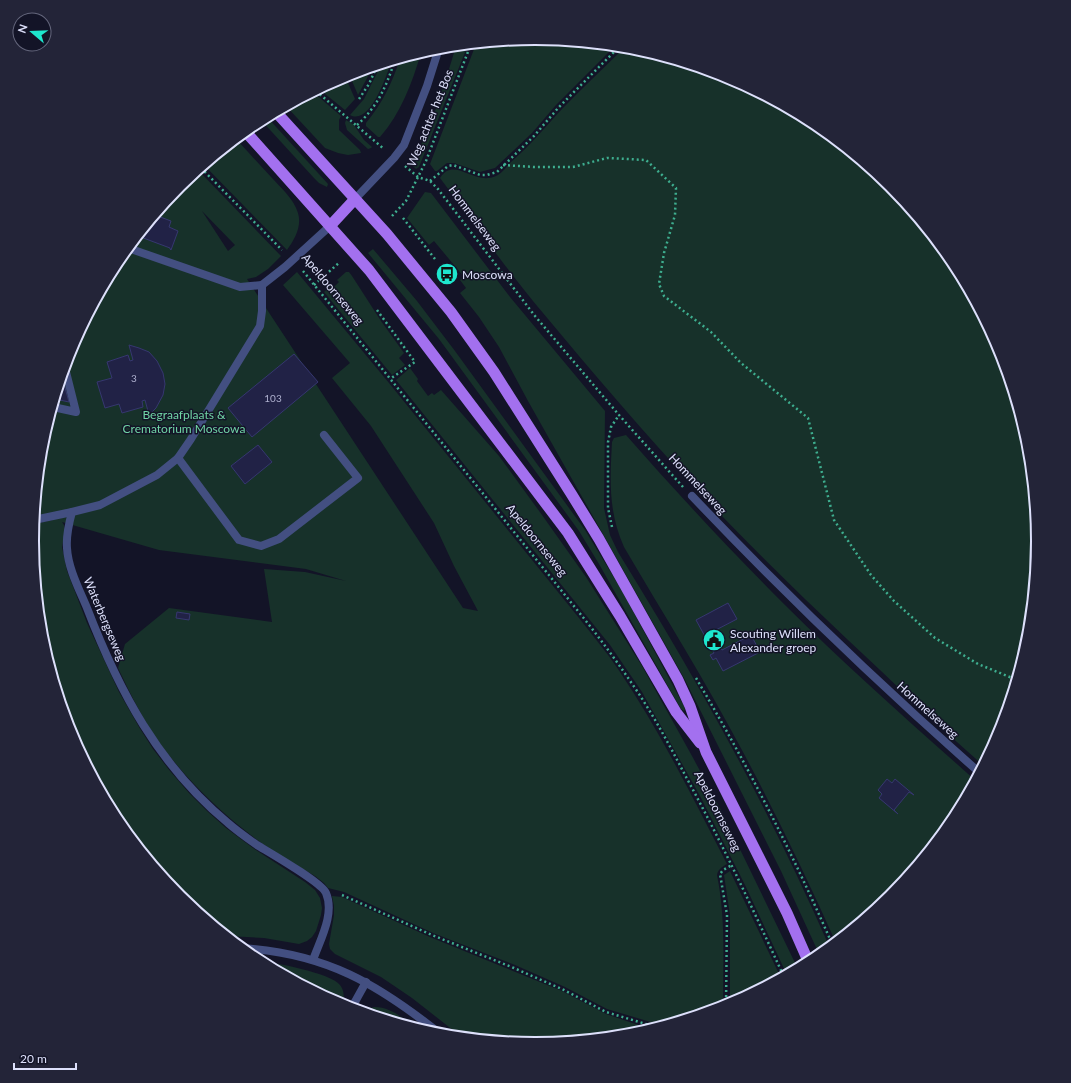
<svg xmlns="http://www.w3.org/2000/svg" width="1071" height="1083" font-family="Lato,sans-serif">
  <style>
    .green { fill: #17312a; fill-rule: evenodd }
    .building { fill: #212246; stroke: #363770 }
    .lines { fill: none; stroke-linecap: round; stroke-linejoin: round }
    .path { stroke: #3eae8f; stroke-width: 2.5; stroke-dasharray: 2 3; stroke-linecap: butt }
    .service { stroke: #434f81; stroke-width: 8 }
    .minor { stroke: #434f81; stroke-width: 8 }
    .primary { stroke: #a370ef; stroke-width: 11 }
    .labels { text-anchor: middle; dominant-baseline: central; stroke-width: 3; stroke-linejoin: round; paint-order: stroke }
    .number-label { font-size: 10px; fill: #aeb0ce }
    .street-label { font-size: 12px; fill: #dde0fb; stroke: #131427 }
    .poi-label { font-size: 12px; fill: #dde0fb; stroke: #131427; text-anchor: start }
    .park-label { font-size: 12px; fill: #70d4a5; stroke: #131427 }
    .rim { fill: none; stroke: #dde0fb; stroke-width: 2 }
  </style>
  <rect width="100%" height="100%" fill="#131427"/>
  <g class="green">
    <polygon points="536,38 615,46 556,105 532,133 495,168 480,172 454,163 447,163 437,171 435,171 430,164 476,44"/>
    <path d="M468,45L419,167L416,169L412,165V163C432,126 444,86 456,46Z"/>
    <path d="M625,47L634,48L728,76L815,123L892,186L954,262L1001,349L1029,443L1039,542L1029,640L1001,734L984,766C937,725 893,682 848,640C797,592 747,543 699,492C645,434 593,373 543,313C506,269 474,223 440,178C455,155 474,188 498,175C503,172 507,166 511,162C530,146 545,127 562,109C582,88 604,68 625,47Z"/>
    <path d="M421,53C412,83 401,113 380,137H378L366,126V123C382,104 392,83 400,59Z"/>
    <path d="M391,62C387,75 370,126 350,115L364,99L381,65Z"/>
    <polygon points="373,67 358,95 349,74"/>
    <polygon points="345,76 355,99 345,110 319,89"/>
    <polygon points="313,92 341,116 339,120 339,130 360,150 361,153 348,155 338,153 325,148 286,106"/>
    <polygon points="267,117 328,184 327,187 319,183 314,178 261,120"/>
    <polygon points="346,120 354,125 364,140 372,147 371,148 368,149 347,130 345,123"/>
    <path d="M236,139C248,152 260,165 272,178C281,188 294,199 298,213C302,226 295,239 287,250L204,165Z"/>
    <path d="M198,170L281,256L268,269L256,277L247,279L463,608L478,611L454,566L434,523L371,426L332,378L350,363L283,285L297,272L389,383L579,618C592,635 606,651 618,669C660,731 693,798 727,864C722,867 718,869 717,875C726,919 723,963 723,1008L664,1026L607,1009L565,987L515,965L433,933L344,892L328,888L324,883L315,876C295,864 274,853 256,839C220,812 188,781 161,745C144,722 131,695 118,668L125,644L169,608L272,622L264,569L305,572L346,581L306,569L159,550L62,522L64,525L65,530L62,547L67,571L87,623L119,692L139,727L153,749L170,771L189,793L207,811L226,828L253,848L305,882L315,890L320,898L322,908L321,915L316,931L312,937L307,941L299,944L264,938L227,936L179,897L117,821L70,734L42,640L32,541L34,524L53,520L35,515L42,443L70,349L117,262L180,185ZM202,211L235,245L228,251Z"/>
    <path d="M425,192L431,193L510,297L605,411L604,508L610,535L618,552C653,609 688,667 720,726C760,798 797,873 830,948L820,956L781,871L684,678L528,401L499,347L479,317L460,293L466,288L460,280L464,277L434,241L429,245L407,218Z"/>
    <polygon points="373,249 417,301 455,351 585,530 621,589 685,708 684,711 681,709 670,690 599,564 579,531 439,339 368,253"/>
    <polygon points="346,272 349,272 352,276 381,321 404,353 399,358 405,365 392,375 324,292 332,285 334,287 339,282 337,280"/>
    <polygon points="410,368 418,379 417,381 428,396 432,393 434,395 441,390 499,456 542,515 586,577 642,666 692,756 719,806 798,969 787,975 745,885 700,796 642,692 610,645 396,380"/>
    <path d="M626,435C677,493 730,550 785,605C846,666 911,723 976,781L954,821L891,898L836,943C807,878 776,814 743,752C706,682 664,615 624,547C608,511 610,480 612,442L614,438Z"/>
    <polygon points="730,871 781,978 730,1006 730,915 724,875"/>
    <polygon points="332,896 342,897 430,937 562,991 606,1014 653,1030 633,1035 535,1045 463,1038 412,998 381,977 335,954 330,949 329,944 334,915 334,906"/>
    <path d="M257,961C273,962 331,973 340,985C345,991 344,1000 343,1007Z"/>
    <path d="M374,1007C391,1007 403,1018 416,1029L360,1012Z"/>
  </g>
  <g class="building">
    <polygon points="155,215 171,221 169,227 178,231 171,250 170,249 170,248 138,236"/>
    <polygon points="129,345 139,348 149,352 157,361 163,373 165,384 163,395 156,408 149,415 145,400 142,401 143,407 122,413 119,404 105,408 97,382 112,378 107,362 128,355 130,361 133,360"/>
    <polygon points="294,354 318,382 252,437 228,408"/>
    <polygon points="62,377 69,402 55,399"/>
    <polygon points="258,445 272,462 245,484 231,466"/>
    <polygon points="728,603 737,619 712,632 722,650 751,635 760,652 723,671 716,658 713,660 710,655 714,653 696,620"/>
    <polygon points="177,612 190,614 189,620 176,618"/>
    <polygon points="887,779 892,783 895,779 914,795 909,792 894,810 898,814 879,798 882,794 878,790"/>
  </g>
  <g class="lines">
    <g class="path">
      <polyline points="316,91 384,149"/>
      <polyline points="359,99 369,84 377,66"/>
      <path d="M357,125C378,106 386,87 395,60"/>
      <polyline points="503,165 534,167 573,167 607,158 646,160 676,188 675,215 664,253 659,284 664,296 711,332 741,363 808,418 834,520 871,575 894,601 935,638 978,664 1017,680"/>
      <polyline points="405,166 418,177 430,181 438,189 535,316 619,415 683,487"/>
      <polyline points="201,168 282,250"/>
      <polyline points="430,181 448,166 453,165 480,175 487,175 497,172 534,136 559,107 620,46"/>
      <polyline points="392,216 406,201 426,161 471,44"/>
      <polyline points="403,218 435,259"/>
      <path d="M303,271L582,616C602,641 621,667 639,694C656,720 671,748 685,775C721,841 753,909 784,977"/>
      <polyline points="314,285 340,262"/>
      <polyline points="377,310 415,362 390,379"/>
      <polyline points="612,527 608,508 608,442 611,427 619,415"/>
      <path d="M696,678C747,764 793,854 833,946"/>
      <polyline points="342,895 432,935 514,968 564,990 606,1012 659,1028"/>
      <polyline points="726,1007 727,915 720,874 723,870 732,865"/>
    </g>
    <g class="service">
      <polyline points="128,248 240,287 262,285"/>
      <polyline points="53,407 76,412 65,368"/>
      <polyline points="178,458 239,540 261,546 279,539 358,478 324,435"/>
      <polyline points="34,520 72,512"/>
    </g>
    <g class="minor">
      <polyline points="355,199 394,158 404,145 427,86 439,48"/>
      <path d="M692,496C784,593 880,685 980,773"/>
      <path d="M241,948C326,953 378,984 443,1036"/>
      <path d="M313,960C320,940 335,914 326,893C321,882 270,853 257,845C247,838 237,831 228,823C158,765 119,691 87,608C79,589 68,568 67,548C66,536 69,523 72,512L100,505L157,475L178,458L191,439L260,326L262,311V285L285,267L330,226"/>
      <polyline points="351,1009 366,982"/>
    </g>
    <g class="primary">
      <polyline points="276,112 387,234 451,312 494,372 572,495 599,539 678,680 690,706 706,752 787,913 809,963"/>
      <polyline points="245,131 369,270 568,533 620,616 676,712 700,743"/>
      <polyline points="330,226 355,199"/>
    </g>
  </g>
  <defs>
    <g id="bus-disc" transform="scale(1.15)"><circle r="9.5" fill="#1ee6ce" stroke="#131427"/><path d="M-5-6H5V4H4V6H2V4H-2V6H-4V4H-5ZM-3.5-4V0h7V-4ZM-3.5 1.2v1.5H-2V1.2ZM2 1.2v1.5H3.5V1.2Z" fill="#111"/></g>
    <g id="civic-disc" transform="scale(1.15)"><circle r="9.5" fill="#1ee6ce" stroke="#131427"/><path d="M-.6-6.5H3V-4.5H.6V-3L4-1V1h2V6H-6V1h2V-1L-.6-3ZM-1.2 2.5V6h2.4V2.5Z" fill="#111"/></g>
  </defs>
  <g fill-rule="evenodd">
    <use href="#bus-disc" x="447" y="274"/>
    <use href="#civic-disc" x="714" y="640"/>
  </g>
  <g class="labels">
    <g class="number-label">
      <text x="134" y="378">3</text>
      <text x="273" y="398">103</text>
    </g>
    <g class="street-label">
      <text transform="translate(430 118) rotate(-68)">Weg achter het Bos</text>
      <text transform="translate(475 218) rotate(53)">Hommelseweg</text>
      <text transform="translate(333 289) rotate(50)">Apeldoornseweg</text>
      <text transform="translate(698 484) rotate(47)">Hommelseweg</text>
      <text transform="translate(537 540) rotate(51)">Apeldoornseweg</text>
      <text transform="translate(105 619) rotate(67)">Waterbergseweg</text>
      <text transform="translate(928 710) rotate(42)">Hommelseweg</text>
      <text transform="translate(718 811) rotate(63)">Apeldoornseweg</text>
    </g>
    <g class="poi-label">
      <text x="462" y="274">Moscowa</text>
      <text x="730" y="633">Scouting Willem<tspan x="730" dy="14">Alexander groep</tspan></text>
    </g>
    <g class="park-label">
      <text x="184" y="414">Begraafplaats &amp;<tspan x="184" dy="14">Crematorium Moscowa</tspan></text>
    </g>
  </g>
  <path d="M0 0H1071V1083H0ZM39 541a496 496 0 1 1 992 0a496 496 0 1 1-992 0Z" fill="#232438" fill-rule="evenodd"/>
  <path class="rim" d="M39 541a496 496 0 1 1 992 0a496 496 0 1 1-992 0Z"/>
  <g transform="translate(32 32) rotate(289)"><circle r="19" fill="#131427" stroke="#64667c"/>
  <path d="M0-3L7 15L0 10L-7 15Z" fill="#1ee6ce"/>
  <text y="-6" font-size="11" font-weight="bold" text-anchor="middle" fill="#dde0fb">N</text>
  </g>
  <path d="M14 1063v6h62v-6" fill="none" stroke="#dde0fb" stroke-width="2"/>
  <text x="20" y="1063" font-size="12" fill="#dde0fb" stroke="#131427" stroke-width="3" paint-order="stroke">20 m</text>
</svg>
